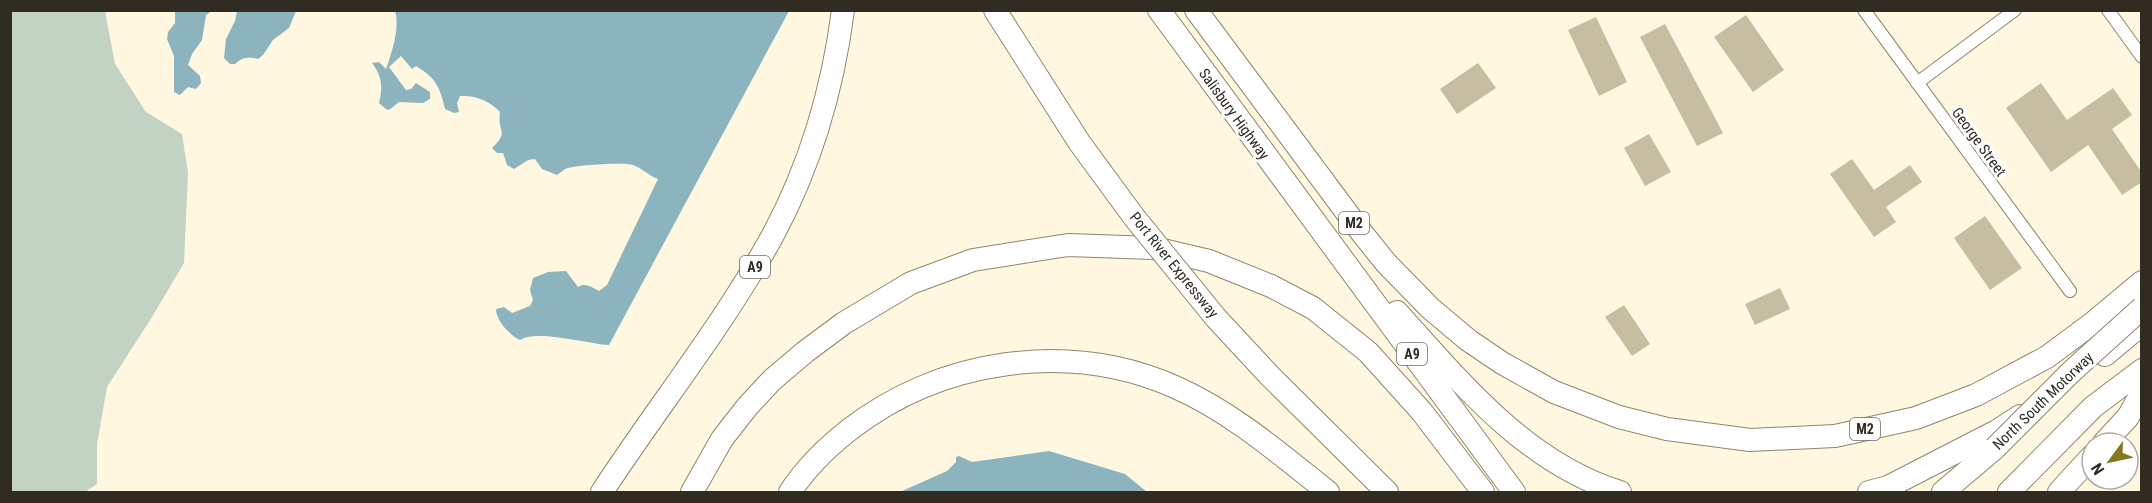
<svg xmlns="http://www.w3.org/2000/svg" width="2152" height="503" font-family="'Roboto Condensed',sans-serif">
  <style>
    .green { fill: #c2d3c4 }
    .water { fill: #8cb4bf }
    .building { fill: #c7bea2 }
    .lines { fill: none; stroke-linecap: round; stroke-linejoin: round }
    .street-casing { stroke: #8f866b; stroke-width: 14 }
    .highway-casing { stroke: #8f866b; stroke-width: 24 }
    .street { stroke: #fff; stroke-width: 12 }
    .highway { stroke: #fff; stroke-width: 22 }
    .highway-bridge-casing { stroke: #8f866b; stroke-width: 24; stroke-linecap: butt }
    .highway-bridge { stroke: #fff; stroke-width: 22 }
    .labels { text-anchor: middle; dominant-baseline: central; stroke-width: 6; stroke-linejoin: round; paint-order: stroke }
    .shield { fill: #fff; stroke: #6e6b64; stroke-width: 1.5 }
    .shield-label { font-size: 14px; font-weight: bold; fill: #302c21 }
    .street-label { font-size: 15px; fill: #302c21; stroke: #fff }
  </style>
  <rect width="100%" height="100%" fill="#fff7df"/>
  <polygon class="green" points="10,11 105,11 115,64 146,112 182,134 188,173 184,263 152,317 107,387 97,444 97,484 85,492 11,492"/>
  <g class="water">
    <polygon points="175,11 212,11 206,15 202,40 192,54 188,65 200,76 201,83 196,89 188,87 180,95 174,92 174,56 167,39 168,32 175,23"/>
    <path d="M237,11V10L296,11L289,28L273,40L263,55L258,59C249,56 242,57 235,64H230L224,58L226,39L235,21Z"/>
    <path d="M395,11H789L609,345C588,344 536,329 520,340C510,335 496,321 496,309L504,307L512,313L530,306L533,300L530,290L533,278L548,272L566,271L578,287C585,282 592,287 599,291L607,285L658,179C648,175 643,169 633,165C625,162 573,165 565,169C562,171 560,173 557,175L542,169L535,159L528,160L514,169L507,165L503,153H497L492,148C510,130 497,134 500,112C490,101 476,95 460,96L457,103L459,112L454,113L445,109C440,87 436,78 416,66L412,69L401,56L389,67L406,90L411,89L416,83L430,92V99L423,103L399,102L389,110L386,109L379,103C383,87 382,76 372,63L379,62L386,69C392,53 400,27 395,11Z"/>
    <polygon points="1049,451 1125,474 1147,492 900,492 947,471 956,462 956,457 959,456 972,462"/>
  </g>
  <g class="building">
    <polygon points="1746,15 1784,70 1753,92 1714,37"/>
    <polygon points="1596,17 1627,82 1599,96 1568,30"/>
    <polygon points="1665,24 1723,133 1697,146 1640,37"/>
    <polygon points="1478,63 1496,88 1457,114 1440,89"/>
    <polygon points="2041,83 2067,120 2113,88 2132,115 2112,129 2142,173 2142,182 2122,195 2088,145 2051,172 2006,108"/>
    <polygon points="1649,134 1671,172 1645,186 1624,148"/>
    <polygon points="1852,159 1874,190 1910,165 1922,182 1886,207 1896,222 1874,237 1830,174"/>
    <polygon points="1985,216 2022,268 1990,290 1954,238"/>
    <polygon points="1780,288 1790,309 1755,325 1745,304"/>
    <polygon points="1624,305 1650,344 1632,356 1605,317"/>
  </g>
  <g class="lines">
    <g class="street-casing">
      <g id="street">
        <polyline points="1864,10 2070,291"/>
        <polyline points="2108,10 2142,57"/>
        <polyline points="1917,83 2015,10"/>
      </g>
    </g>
    <g class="highway-casing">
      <g id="highway">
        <polyline points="995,10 1079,142 1134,217"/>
        <polyline points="1159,10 1514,492"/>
        <polyline points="1196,10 1362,233 1386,263 1430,308 1468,340 1502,363 1554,392 1619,417 1667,429 1750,440 1835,436 1916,418 1976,395 2047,357 2094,322 2142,282"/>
        <path d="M1397,312C1461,383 1526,463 1620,492"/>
        <polyline points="2105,355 2142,324"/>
        <polyline points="1269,375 1387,492"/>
        <polyline points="2104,443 2128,417 2142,392"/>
        <path d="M602,492C658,406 723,326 773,235C810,166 833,88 843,10"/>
        <polyline points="692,492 722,439 747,407 772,380 805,352 844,323 911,283 973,260 1068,245 1154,248 1209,261 1271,286 1313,308 1368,352 1422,412 1483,492"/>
        <path d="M790,492C806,468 826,448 849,430C940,359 1068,340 1175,387C1232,412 1280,454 1328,492"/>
        <polyline points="1869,492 1888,487 1997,431 2020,416"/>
        <polyline points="1943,492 1995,448"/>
        <polyline points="2009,492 2093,407 2142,370"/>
        <polyline points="2059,492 2092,456"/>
      </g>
    </g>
    <use href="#street" class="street"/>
    <use href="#highway" class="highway"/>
    <g class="highway-bridge-casing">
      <g id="highway-bridge">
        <polyline points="1134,217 1216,318 1269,375"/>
        <polyline points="1995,448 2071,372 2142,308"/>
      </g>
    </g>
    <use href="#highway-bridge" class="highway-bridge"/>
  </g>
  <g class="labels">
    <g class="shield">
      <rect x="1339" y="212" width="30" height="22" rx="4.5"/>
      <rect x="740" y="256" width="30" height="22" rx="4.5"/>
      <rect x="1397" y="343" width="30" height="22" rx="4.5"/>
      <rect x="1850" y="418" width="30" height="22" rx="4.5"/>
    </g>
    <g class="shield-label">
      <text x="1354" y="223">M2</text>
      <text x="755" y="267">A9</text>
      <text x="1412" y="354">A9</text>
      <text x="1865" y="429">M2</text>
    </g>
    <g class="street-label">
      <text transform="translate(1234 114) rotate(54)">Salisbury Highway</text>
      <text transform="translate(1979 142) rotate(54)">George Street</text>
      <text transform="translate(1174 265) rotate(51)">Port River Expressway</text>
      <text transform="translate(2043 401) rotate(-44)">North South Motorway</text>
    </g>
  </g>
  <rect width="2152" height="503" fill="none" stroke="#302c21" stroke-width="24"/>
  <g transform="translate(2110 461) rotate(237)"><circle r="28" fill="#ffffff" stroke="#acaba6" stroke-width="1.5"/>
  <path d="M0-4.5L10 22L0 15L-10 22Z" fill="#86781c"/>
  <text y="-9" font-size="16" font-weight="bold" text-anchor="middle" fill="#302c21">N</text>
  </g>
</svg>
